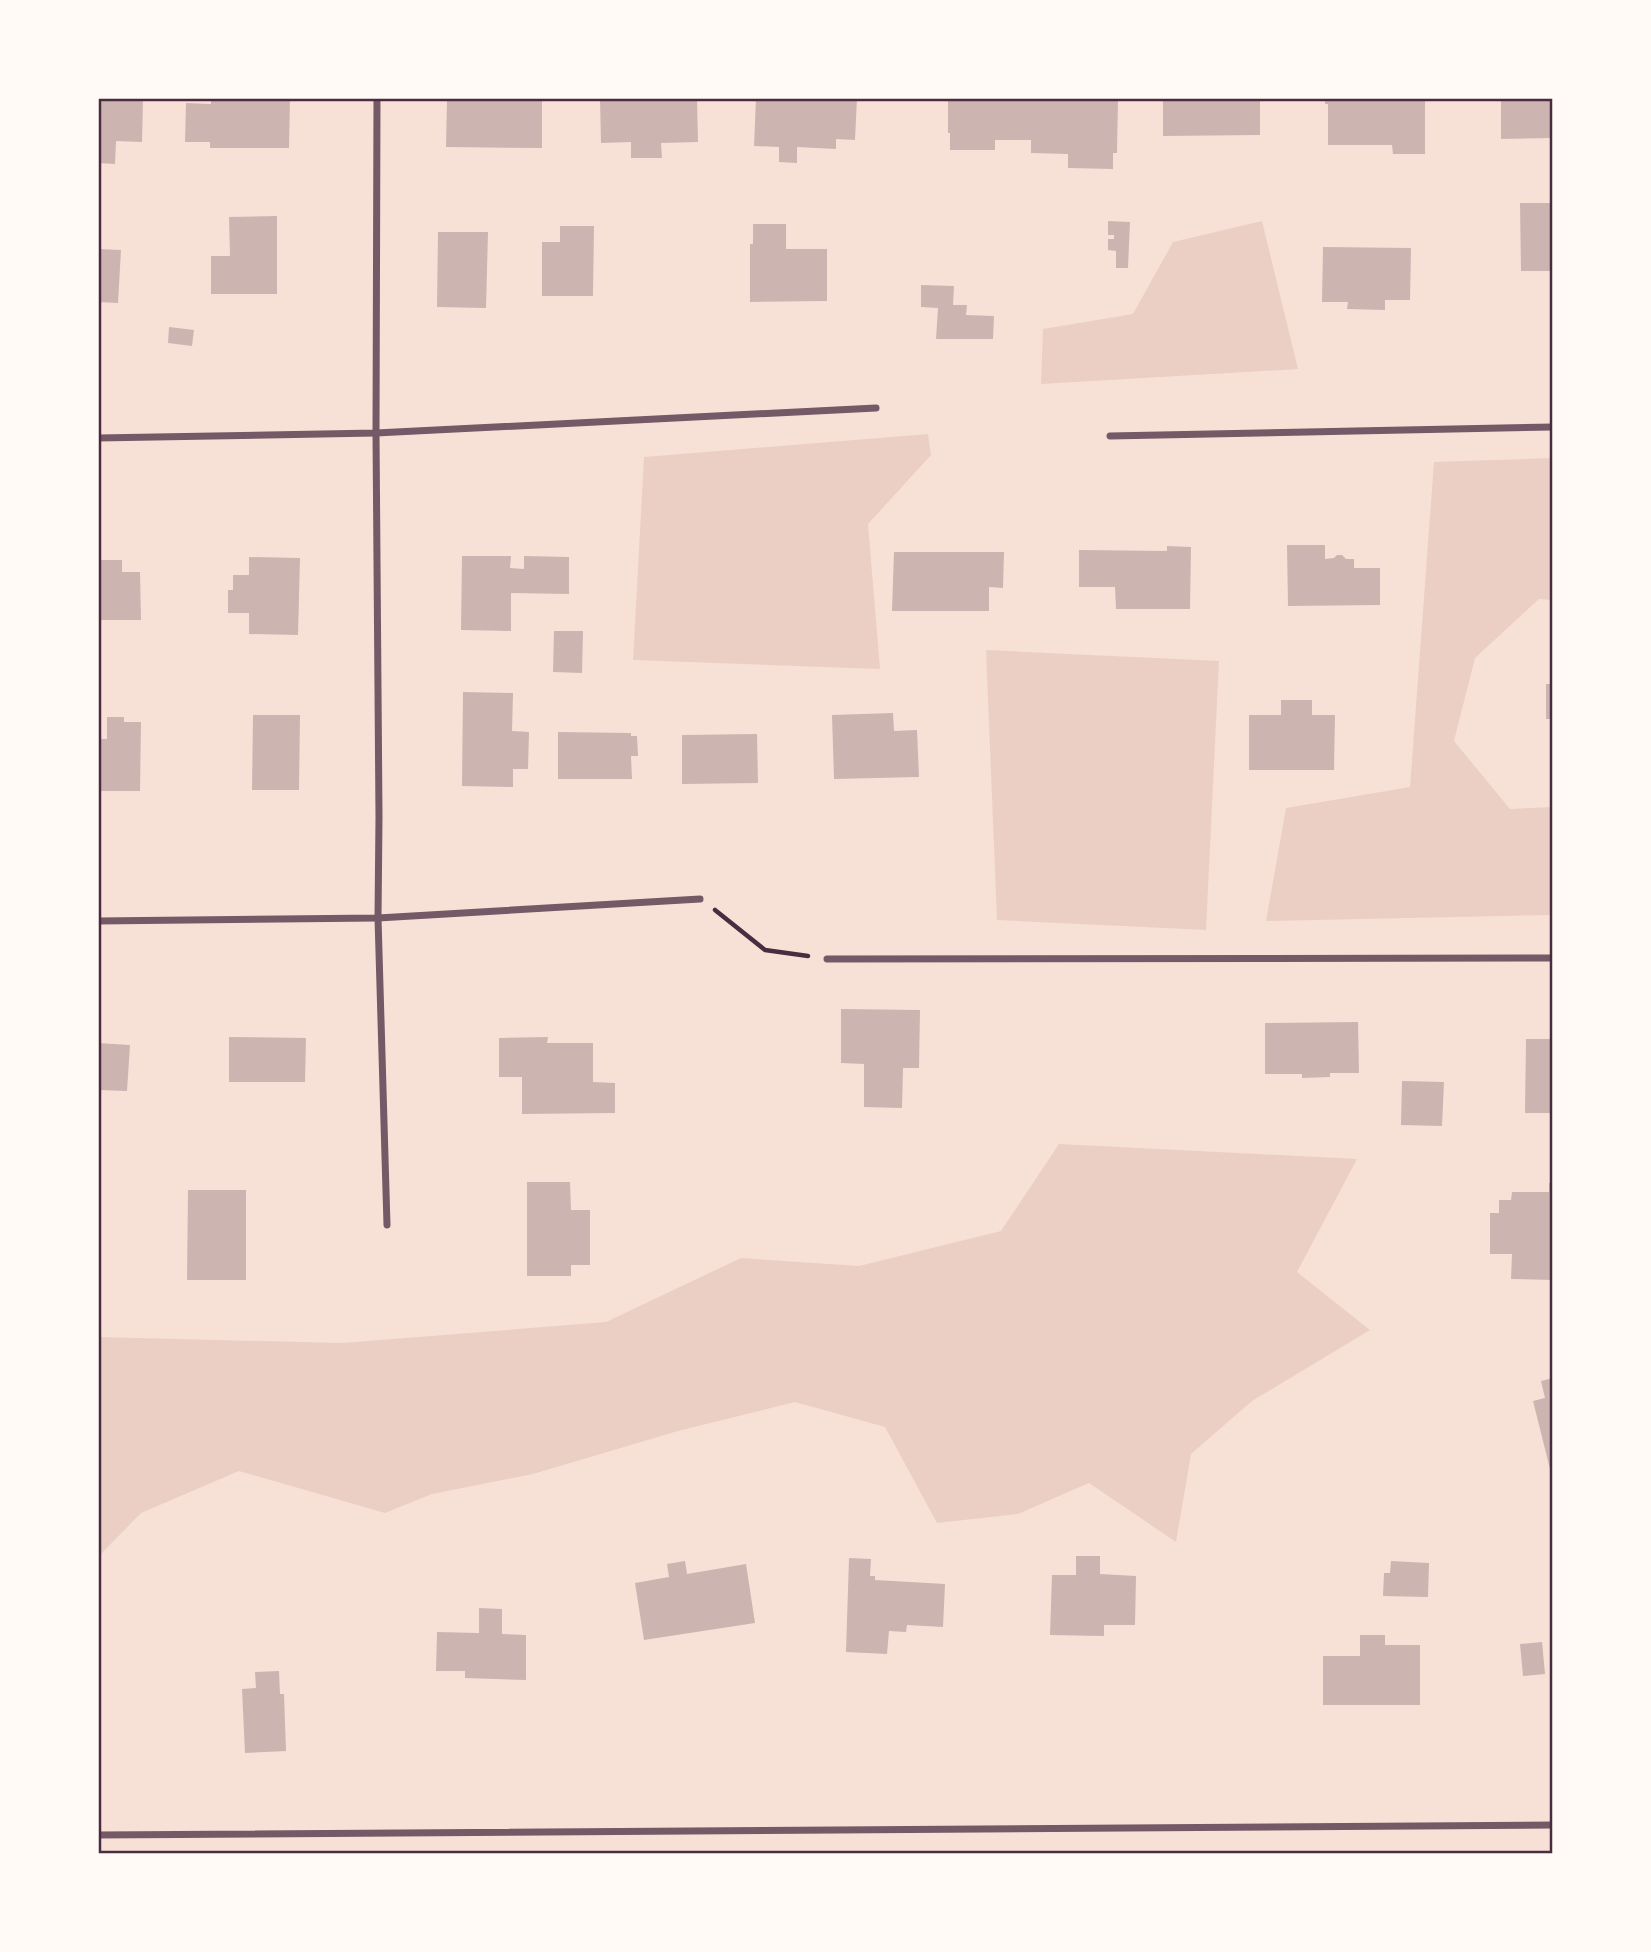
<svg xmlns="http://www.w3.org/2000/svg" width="1651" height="1952" font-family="Barlow,sans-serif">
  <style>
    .green { fill: #ebcfc5 }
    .building { fill: #ccb4b1 }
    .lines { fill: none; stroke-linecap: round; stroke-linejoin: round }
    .path { stroke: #4a2c40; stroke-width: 4.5 }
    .minor { stroke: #755966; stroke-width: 7 }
    .neatline { fill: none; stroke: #4a2c40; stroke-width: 2.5 }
  </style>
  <rect width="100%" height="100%" fill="#f7e1d7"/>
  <g class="green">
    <polygon points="1262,221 1298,369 1041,384 1043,329 1133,314 1173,242"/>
    <polygon points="928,434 931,455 868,524 880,669 633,660 644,457"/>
    <polygon points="1553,458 1553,600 1539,599 1475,658 1454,741 1510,809 1553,807 1553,915 1266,921 1286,808 1410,787 1434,462"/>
    <polygon points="986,650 1219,661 1206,930 997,920"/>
    <polygon points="1059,1144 1357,1159 1297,1272 1370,1330 1252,1401 1191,1454 1176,1542 1089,1483 1018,1514 937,1523 885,1427 795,1402 678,1431 533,1474 432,1494 385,1513 239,1471 141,1513 98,1557 98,1337 342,1343 606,1322 741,1258 859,1266 1001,1231"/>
  </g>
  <g class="building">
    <polygon points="98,98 143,98 142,142 116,141 115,164 98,163"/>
    <polygon points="211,98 290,98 289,148 210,148 210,142 185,142 186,103 211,104"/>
    <polygon points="482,98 542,98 542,148 446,147 447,99 482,99"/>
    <polygon points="600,98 697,98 698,142 661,143 662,158 631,158 631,142 601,143"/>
    <polygon points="756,98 857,98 855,140 836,139 836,149 797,147 797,163 779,162 779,147 754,146"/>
    <polygon points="948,98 1118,98 1117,153 1113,153 1113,169 1068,168 1068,154 1031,153 1031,140 995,140 995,150 950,150 950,133 948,133"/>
    <polygon points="1163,98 1260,98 1260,135 1163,136"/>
    <polygon points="1325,98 1425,98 1425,154 1393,154 1392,145 1328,145 1328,104 1325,104"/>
    <polygon points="1501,98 1553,98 1553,138 1501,139"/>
    <polygon points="1520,203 1553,203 1553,271 1521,271"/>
    <polygon points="277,216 277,294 211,294 211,256 230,256 229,217"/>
    <polygon points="1108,221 1130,222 1128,268 1116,268 1116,251 1108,250 1108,239 1114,239 1114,235 1108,235"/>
    <polygon points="753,224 786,224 786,249 827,249 827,301 750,302 750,244 753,244"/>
    <polygon points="560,226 594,226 593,296 542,296 542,242 560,242"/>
    <polygon points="438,232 488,232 486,308 437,307"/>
    <polygon points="1323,247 1411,248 1410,300 1385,300 1385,310 1347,309 1348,302 1322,302"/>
    <polygon points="98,249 121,250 118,303 98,302"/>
    <polygon points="921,285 954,286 953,305 967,305 966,315 994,316 993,339 936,339 938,308 921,307"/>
    <polygon points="169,327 194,330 192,346 168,343"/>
    <polygon points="1287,545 1325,545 1325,559 1334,558 1337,555 1342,555 1346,559 1354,559 1354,568 1380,568 1380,605 1288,606"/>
    <polygon points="1167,546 1191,547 1190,609 1116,609 1115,587 1079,587 1079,550 1167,551"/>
    <polygon points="894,552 1004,552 1003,588 989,587 989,611 892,611"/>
    <polygon points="462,556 511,556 510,568 524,569 524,556 569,557 569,594 511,593 511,631 461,630"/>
    <polygon points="249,557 300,558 298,635 249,634 249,613 228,613 228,590 233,590 233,575 249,575"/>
    <polygon points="98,560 122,560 122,572 140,572 141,620 98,620"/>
    <polygon points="554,631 583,631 582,673 553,672"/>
    <rect x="1546" y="684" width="7" height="35"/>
    <polygon points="463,692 513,693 512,731 529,732 528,769 513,769 513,787 462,786"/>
    <polygon points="1281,700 1312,700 1312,715 1335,715 1334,770 1249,770 1249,715 1281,715"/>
    <polygon points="893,713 894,731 917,730 919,777 834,779 832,715"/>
    <polygon points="253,715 300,715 299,790 252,790"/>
    <polygon points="107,717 124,717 124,722 141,722 140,791 98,791 98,739 107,739"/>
    <polygon points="558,732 631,733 631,736 637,736 638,756 631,756 632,779 558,779"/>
    <polygon points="757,734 758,783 682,784 682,735"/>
    <polygon points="841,1009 920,1010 919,1068 903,1068 902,1108 864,1107 864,1064 841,1063"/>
    <polygon points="1358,1022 1359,1073 1330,1073 1330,1077 1302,1078 1302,1074 1265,1074 1265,1023"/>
    <polygon points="229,1037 306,1038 305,1082 229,1082"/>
    <polygon points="548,1037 547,1043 593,1043 593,1082 615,1083 615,1113 522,1114 522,1077 499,1077 499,1038"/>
    <polygon points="1526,1039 1553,1039 1553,1113 1525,1113"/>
    <polygon points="98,1043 130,1045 127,1091 98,1090"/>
    <polygon points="1402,1081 1444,1082 1442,1126 1401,1125"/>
    <polygon points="527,1182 570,1182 571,1210 590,1210 590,1265 571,1265 571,1276 527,1276"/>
    <polygon points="1549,1183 1553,1183 1553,1280 1511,1279 1512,1254 1490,1254 1490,1213 1499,1213 1499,1200 1511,1200 1512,1192 1549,1192"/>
    <polygon points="188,1190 246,1190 246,1280 187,1280"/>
    <polygon points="1553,1378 1553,1477 1552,1477 1533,1401 1545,1398 1541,1381"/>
    <polygon points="1076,1556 1100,1556 1100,1574 1136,1576 1135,1625 1104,1625 1104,1636 1050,1635 1052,1575 1076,1575"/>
    <polygon points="849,1558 871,1559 870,1576 875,1576 875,1580 945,1584 943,1627 907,1625 906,1632 889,1631 887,1654 846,1652"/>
    <polygon points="685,1561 687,1574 746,1564 755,1623 644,1640 635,1583 669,1577 667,1564"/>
    <polygon points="1391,1561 1429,1563 1428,1597 1383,1596 1384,1573 1390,1573"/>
    <polygon points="479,1608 502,1609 502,1634 526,1635 526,1680 465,1678 465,1671 436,1671 437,1632 479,1633"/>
    <polygon points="1360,1635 1385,1635 1385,1645 1420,1645 1420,1705 1323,1705 1323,1656 1360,1656"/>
    <polygon points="1542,1642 1545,1674 1523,1676 1520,1644"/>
    <polygon points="279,1671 280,1694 284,1694 286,1751 245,1753 242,1689 256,1688 255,1672"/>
  </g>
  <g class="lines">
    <polyline class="path" points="715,910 765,950 808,956"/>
    <g class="minor">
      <polyline points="377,98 376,433 379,817 378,918 387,1225"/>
      <polyline points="1110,436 1553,427"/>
      <polyline points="98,438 376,433 876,408"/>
      <polyline points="98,921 378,918 700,899"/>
      <polyline points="827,959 1553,958"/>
      <polyline points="98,1835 1553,1825"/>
    </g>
  </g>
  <rect width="1651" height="1952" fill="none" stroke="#fffaf5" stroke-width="200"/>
  <rect x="100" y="100" width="1451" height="1752" class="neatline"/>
</svg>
